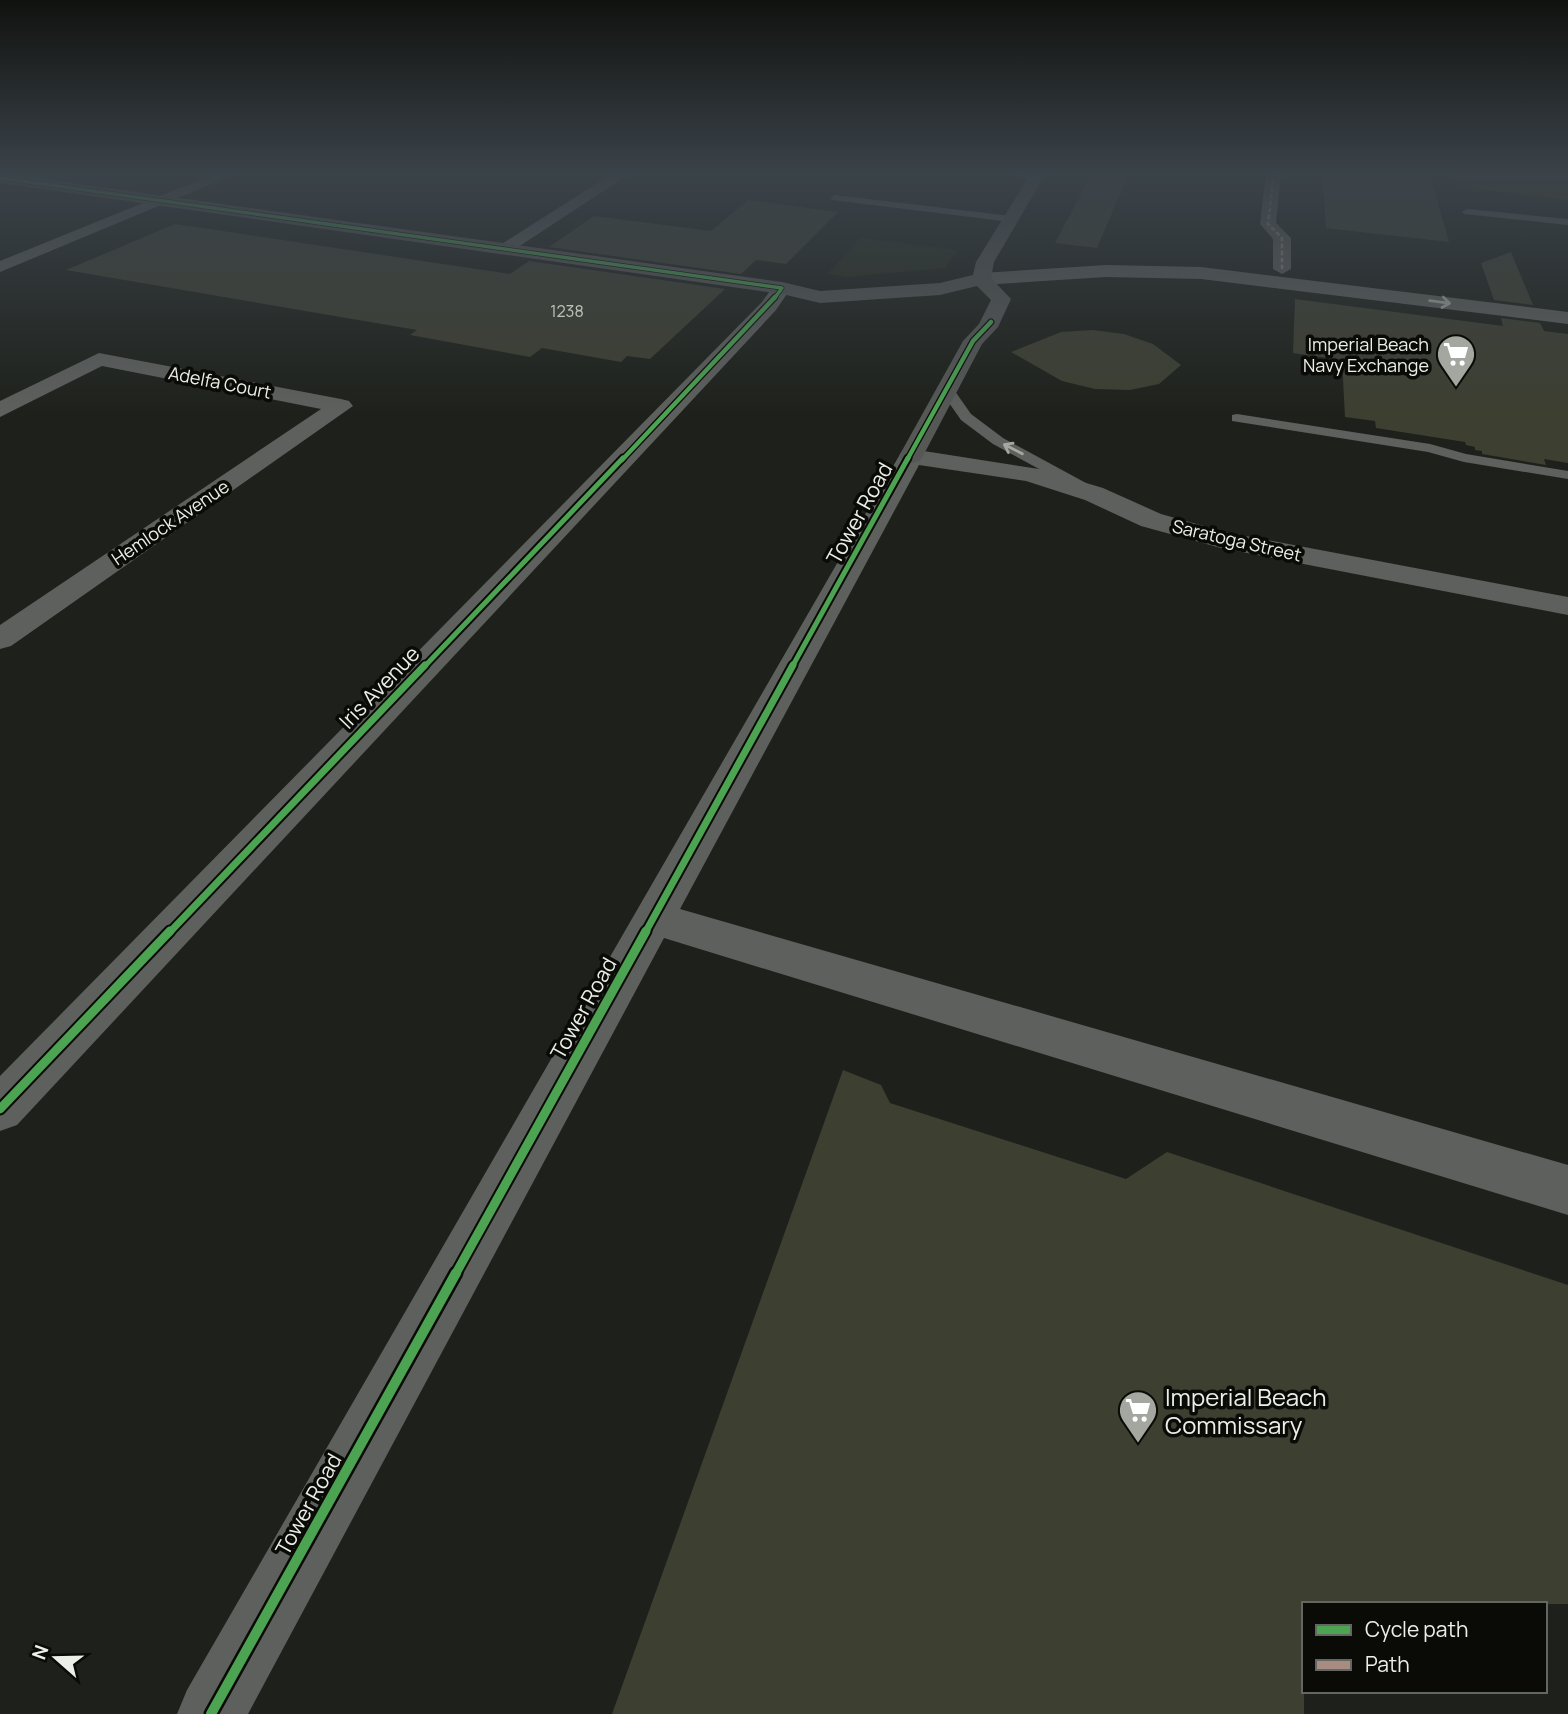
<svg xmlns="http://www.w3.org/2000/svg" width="1568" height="1714" font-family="Manrope,sans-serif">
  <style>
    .built { fill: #252b1d }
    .green { fill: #483905 }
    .building { fill: #3d3f31 }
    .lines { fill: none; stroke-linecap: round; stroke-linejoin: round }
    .lane { fill: #5e605d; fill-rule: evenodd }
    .street { fill: #5e605d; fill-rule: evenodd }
    .secondary { fill: #565856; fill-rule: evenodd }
    .quiet { stroke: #a88b81; stroke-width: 2.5; stroke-dasharray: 4.5 2.5; stroke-linecap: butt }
    .cycleway-far5-casing { stroke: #0a0b07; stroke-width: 5 }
    .cycleway-far4-casing { stroke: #0a0b07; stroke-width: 7 }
    .cycleway-far3-casing { stroke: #0a0b07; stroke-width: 9 }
    .cycleway-far2-casing { stroke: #0a0b07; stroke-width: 11 }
    .cycleway-far1-casing { stroke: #0a0b07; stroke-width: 13 }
    .cycleway-casing { stroke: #0a0b07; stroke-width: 15 }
    .cycleway-far5 { stroke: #4ca352; stroke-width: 3.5 }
    .cycleway-far4 { stroke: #4ca352; stroke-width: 4.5 }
    .cycleway-far3 { stroke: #4ca352; stroke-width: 5 }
    .cycleway-far2 { stroke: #4ca352; stroke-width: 7 }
    .cycleway-far1 { stroke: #4ca352; stroke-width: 9 }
    .cycleway { stroke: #4ca352; stroke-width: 10 }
    .oneway { stroke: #a5a8a2 }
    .labels { text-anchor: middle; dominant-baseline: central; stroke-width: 7; stroke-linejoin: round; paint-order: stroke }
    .far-number-label { font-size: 16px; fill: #c0c3ba }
    .far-poi-label { font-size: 18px; fill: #ecefe8; stroke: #0a0b07; text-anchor: end }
    .far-street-label { font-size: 18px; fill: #ecefe8; stroke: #0a0b07 }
    .street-label { font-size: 21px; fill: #ecefe8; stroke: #0a0b07 }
    .near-poi-label { font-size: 24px; fill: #ecefe8; stroke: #0a0b07; text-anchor: start }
  </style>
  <rect width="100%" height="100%" fill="#1e211b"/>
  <polygon class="built" points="860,238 958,250 945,268 847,277 828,274"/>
  <polygon class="green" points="1453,173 1568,173 1568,200 1471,188 1456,183"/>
  <g class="building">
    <polygon points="1092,173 1129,173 1097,248 1055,243"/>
    <polygon points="1322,173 1427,173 1430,175 1449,242 1326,228"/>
    <polygon points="748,200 838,212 786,264 756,260 741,274 549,247 594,216 711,231"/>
    <polygon points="175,224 510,274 529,261 725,289 650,359 627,356 621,362 542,348 530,357 410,335 417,330 66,270"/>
    <polygon points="1511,252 1533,305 1494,300 1481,263"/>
    <polygon points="1295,299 1503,326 1501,318 1540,323 1544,331 1568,334 1568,463 1544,459 1546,465 1482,454 1482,451 1475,450 1475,447 1466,445 1465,442 1376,428 1375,421 1345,417 1342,360 1293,353"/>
    <polygon points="1092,330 1124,334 1153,344 1181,365 1159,384 1130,390 1095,389 1062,381 1011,352 1061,332"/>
    <polygon points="843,1070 881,1085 890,1103 1126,1179 1167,1152 1568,1285 1568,1604 1304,1604 1304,1714 612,1714"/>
  </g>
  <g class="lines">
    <g class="lane">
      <polygon points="1000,173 1027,173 1041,177 1037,180"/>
      <polygon points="835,195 1011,216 1016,219 1011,222 832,200 830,198"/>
      <polygon points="1467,209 1568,219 1568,225 1464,214 1462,212"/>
      <polygon points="947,386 952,387 971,414 1003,438 1097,489 1100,492 1097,495 1087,495 993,444 961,420 940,390"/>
      <polygon points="1237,414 1430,444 1466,454 1568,471 1568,479 1464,462 1428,452 1232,421 1232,415"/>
    </g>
    <g class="street">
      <polygon points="217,173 238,173 0,272 0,261"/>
      <polygon points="613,173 631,173 509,253 497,253 494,249"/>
      <polygon points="1266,173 1281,173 1276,223 1291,238 1291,269 1282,274 1273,269 1273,239 1260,224"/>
      <polygon points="1106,265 1201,267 1568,312 1568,324 1201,279 1106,277 981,285 972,279 981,273"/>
      <polygon points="782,282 791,288 776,310 17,1125 0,1131 0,1076 762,302 775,284"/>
      <polygon points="99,353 341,399 349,401 353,406 11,646 0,649 0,625 321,409 102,366 0,417 0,401"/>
      <polygon points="911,449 1039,469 1103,488 1161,514 1225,532 1568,597 1568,615 1221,548 1141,526 1085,500 1026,481 919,465 680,909 1568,1165 1568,1215 664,938 248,1714 177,1714 187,1690 899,456 902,451"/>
    </g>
    <polygon class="secondary" points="0,173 782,282 820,291 940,283 973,275 976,262 1031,173 1046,173 994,262 991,278 1011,299 998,327 982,344 923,456 920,461 911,463 902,461 899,456 963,341 979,324 991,300 977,286 940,295 820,303 782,294 0,183"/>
    <polyline class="quiet" points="1274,173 1268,224 1282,238 1282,269"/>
    <g class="cycleway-far5-casing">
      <polyline id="cycleway-far5" points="0,178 782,288 774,299"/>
    </g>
    <g class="cycleway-far4-casing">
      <g id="cycleway-far4">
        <polyline points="622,460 775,297"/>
        <polyline points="907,460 973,341 991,322"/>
      </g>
    </g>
    <g class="cycleway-far3-casing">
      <g id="cycleway-far3">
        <polyline points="424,667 623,458"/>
        <polyline points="792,667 908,458"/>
      </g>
    </g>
    <g class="cycleway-far2-casing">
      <g id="cycleway-far2">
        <polyline points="169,933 425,665"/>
        <polyline points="645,933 793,665"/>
      </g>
    </g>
    <g class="cycleway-far1-casing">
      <g id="cycleway-far1">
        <polyline points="0,1109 170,931"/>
        <polyline points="455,1275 646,931"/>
      </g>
    </g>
    <g class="cycleway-casing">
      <polyline id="cycleway" points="211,1714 456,1273"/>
    </g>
    <use href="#cycleway-far5" class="cycleway-far5"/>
    <use href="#cycleway-far4" class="cycleway-far4"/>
    <use href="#cycleway-far3" class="cycleway-far3"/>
    <use href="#cycleway-far2" class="cycleway-far2"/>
    <use href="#cycleway-far1" class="cycleway-far1"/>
    <use href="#cycleway" class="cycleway"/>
  </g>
  <defs><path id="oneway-shaft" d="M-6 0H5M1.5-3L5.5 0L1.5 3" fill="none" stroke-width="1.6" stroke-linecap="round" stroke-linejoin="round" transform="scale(1.75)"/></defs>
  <g class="oneway">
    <use href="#oneway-shaft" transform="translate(1440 302) rotate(7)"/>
    <use href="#oneway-shaft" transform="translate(1013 449) rotate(-153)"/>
  </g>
  <linearGradient id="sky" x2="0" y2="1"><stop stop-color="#10120f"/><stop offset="0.42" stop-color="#3b434a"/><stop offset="1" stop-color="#3b434a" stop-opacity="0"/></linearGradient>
  <rect width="1568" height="413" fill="url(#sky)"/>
  <defs>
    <g id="supermarket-pin" transform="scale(2.0125)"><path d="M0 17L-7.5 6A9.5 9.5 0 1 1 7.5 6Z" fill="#a4a7a0" stroke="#0a0b07"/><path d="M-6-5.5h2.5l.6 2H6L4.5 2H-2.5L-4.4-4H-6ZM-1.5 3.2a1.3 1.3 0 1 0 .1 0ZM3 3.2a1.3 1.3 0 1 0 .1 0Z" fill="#fff"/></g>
  </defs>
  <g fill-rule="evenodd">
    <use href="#supermarket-pin" x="1456" y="354"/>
    <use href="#supermarket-pin" x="1138" y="1410"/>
  </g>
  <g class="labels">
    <g class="far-number-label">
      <text x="567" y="311">1238</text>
    </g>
    <g class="far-poi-label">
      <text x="1429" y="344">Imperial Beach<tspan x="1429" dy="21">Navy Exchange</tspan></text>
    </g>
    <g class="far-street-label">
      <text transform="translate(220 382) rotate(11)">Adelfa Court</text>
      <text transform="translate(170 522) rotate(-34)">Hemlock Avenue</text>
      <text transform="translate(1237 540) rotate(13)">Saratoga Street</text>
    </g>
    <g class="street-label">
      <text transform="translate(859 513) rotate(-61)">Tower Road</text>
      <text transform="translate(379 687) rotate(-46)">Iris Avenue</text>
      <text transform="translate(583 1008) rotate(-61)">Tower Road</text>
      <text transform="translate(308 1504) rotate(-61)">Tower Road</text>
    </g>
    <g class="near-poi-label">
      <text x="1165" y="1396">Imperial Beach<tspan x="1165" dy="28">Commissary</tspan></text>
    </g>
  </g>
  <rect x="1302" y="1602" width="245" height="91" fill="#0a0b07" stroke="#646661" stroke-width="2"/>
  <rect x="1316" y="1625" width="35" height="10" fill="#4ca352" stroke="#646661" stroke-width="2"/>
  <text x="1365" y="1637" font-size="21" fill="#ecefe8">Cycle path</text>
  <rect x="1316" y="1660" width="35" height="10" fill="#a88b81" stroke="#646661" stroke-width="2"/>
  <text x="1365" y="1672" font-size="21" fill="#ecefe8">Path</text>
  <g transform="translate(56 1658) rotate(290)" stroke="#0a0b07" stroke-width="5" paint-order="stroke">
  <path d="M0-5L12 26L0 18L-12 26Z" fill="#ecefe8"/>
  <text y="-10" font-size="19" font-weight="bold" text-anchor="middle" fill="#ecefe8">N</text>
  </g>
</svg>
